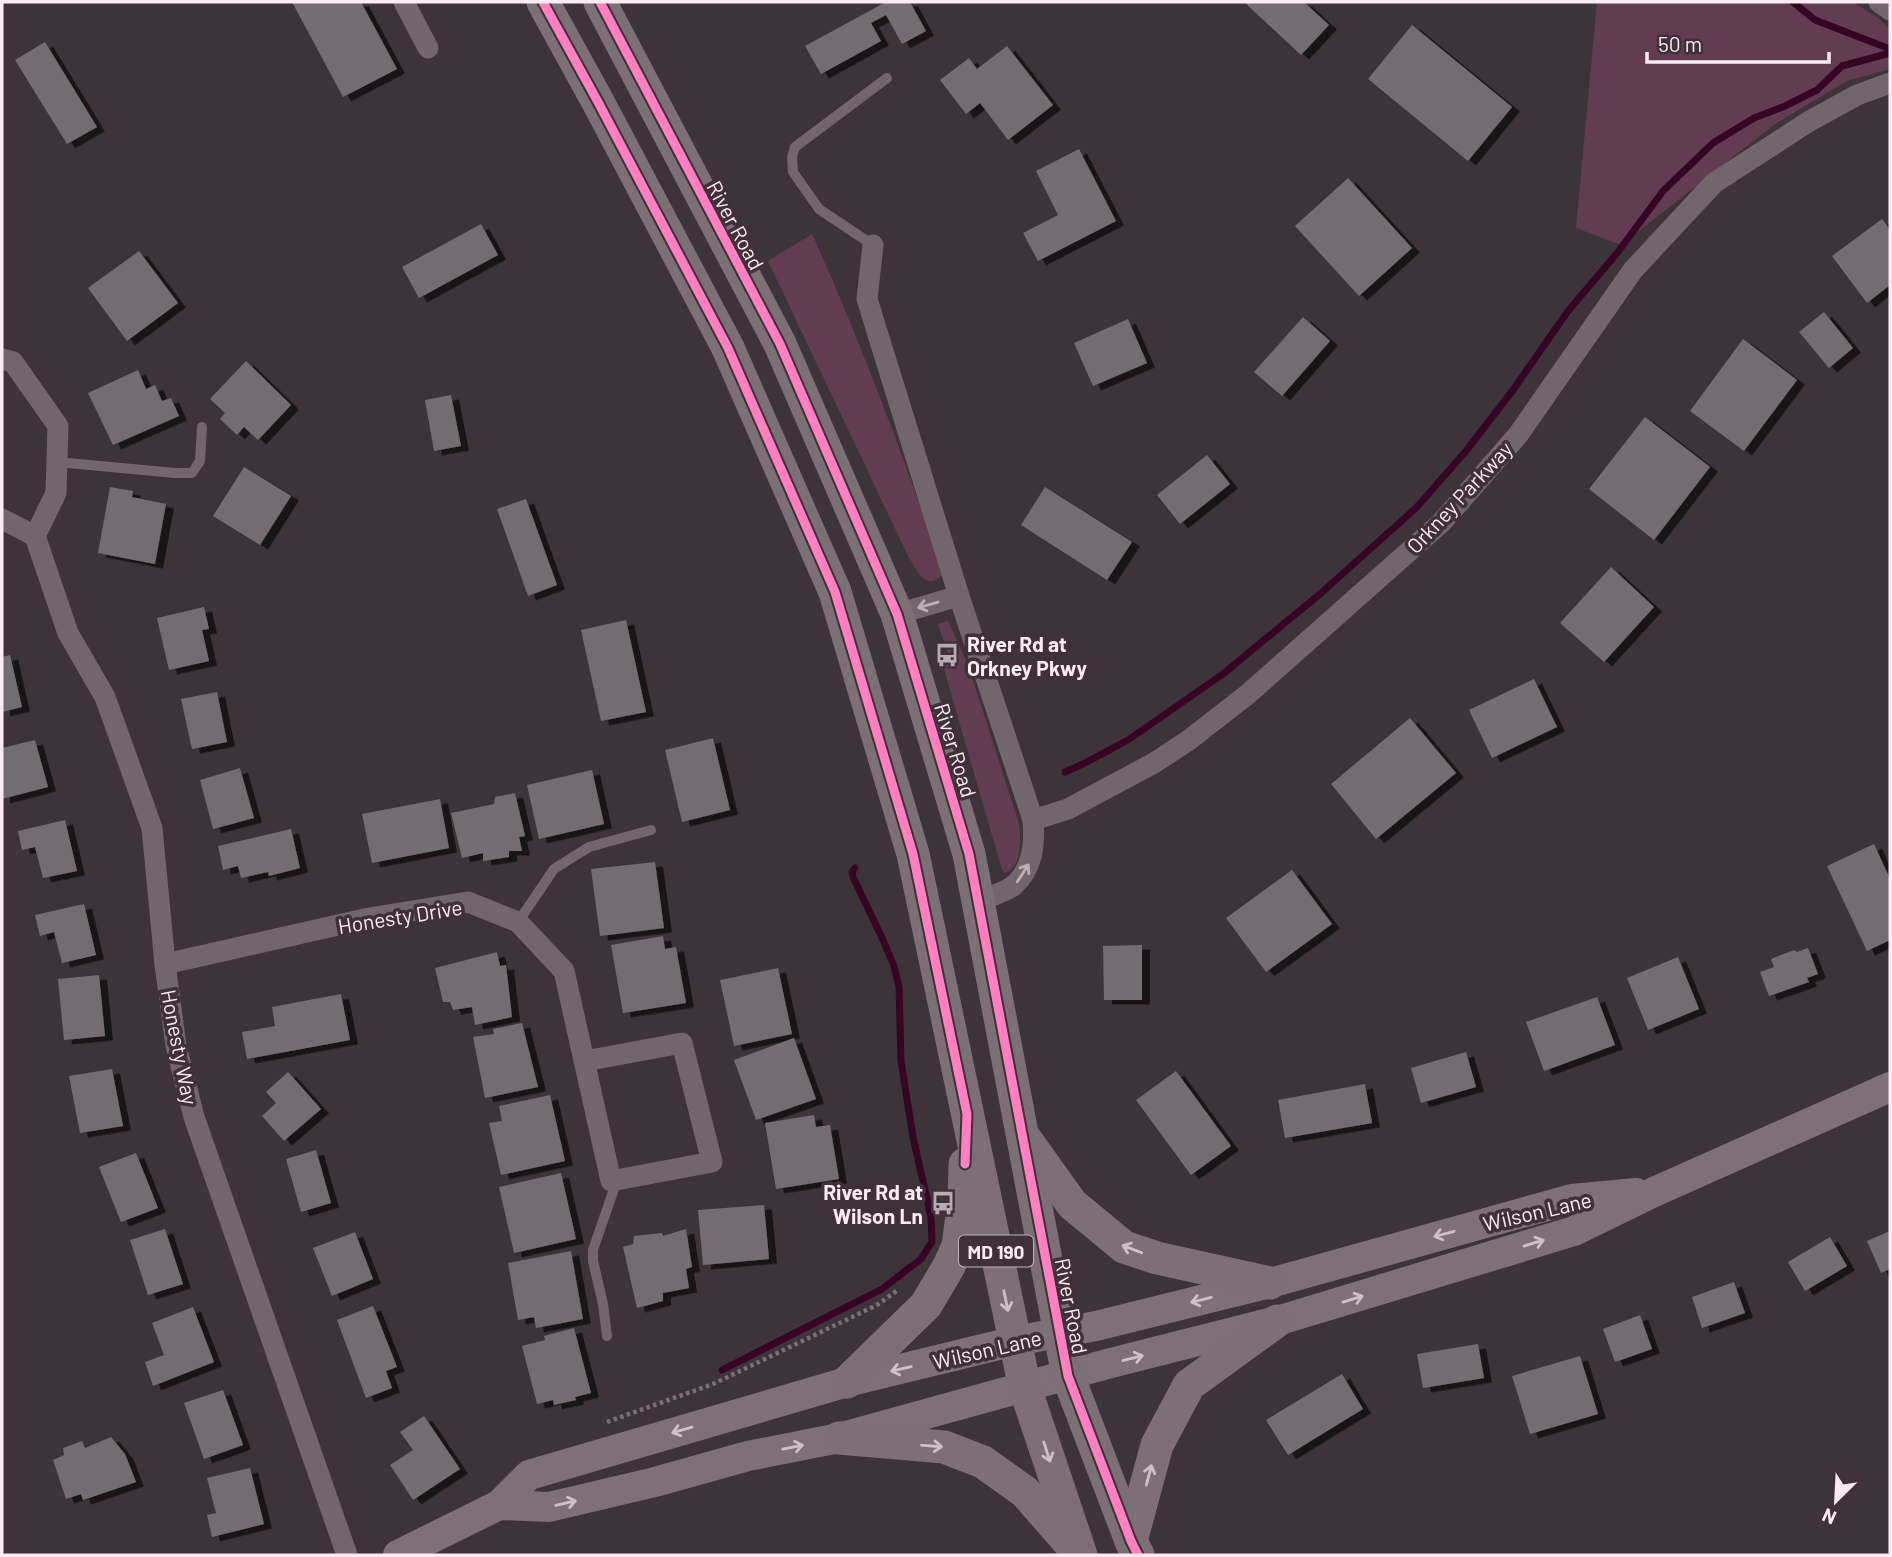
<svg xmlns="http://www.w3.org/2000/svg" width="1892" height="1557" font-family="Barlow,sans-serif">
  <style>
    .green { fill: #623c51 }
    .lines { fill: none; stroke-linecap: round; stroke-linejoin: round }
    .stream { stroke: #360524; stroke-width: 7 }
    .building { fill: #736c70; filter: url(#shadow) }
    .path { stroke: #7a7176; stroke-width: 4.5; stroke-dasharray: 3.5 3.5; stroke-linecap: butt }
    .lane { stroke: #71666c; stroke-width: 10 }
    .street { stroke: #71666c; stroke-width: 21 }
    .secondary { stroke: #7d7177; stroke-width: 30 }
    .primary { stroke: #7c6f75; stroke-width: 33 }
    .cycleway-casing { stroke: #413039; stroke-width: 13 }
    .cycleway { stroke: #ff80c0; stroke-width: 9 }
    .oneway { stroke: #bcb0b6 }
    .oneway2 { stroke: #cec2c8 }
    .oneway3 { stroke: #cdc1c7 }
    .labels { text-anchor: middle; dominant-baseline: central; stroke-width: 7; stroke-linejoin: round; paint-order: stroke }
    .shield { fill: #413039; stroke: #c2b4bb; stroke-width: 2 }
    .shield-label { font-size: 19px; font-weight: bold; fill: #f9edf3 }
    .street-label { font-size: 21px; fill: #f9edf3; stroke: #413039 }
    .poi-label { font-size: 21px; font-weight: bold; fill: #f9edf3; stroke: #413039; text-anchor: start }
  </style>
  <defs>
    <filter id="shadow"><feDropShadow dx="8" dy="4.5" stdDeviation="0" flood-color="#0009"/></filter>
  </defs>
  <rect width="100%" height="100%" fill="#3d3439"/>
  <g class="green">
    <polygon points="1597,2 1853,2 1878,18 1890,29 1890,69 1847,81 1775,124 1621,245 1576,228"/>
    <path d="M812,234C861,342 902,453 941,565L942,575C926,592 917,570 909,558L768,261Z"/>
    <path d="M948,621L968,665L1019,823C1021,839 1022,868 1005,873L1002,870L943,666L951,663L938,624Z"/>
  </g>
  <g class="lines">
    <g class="stream">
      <polyline points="1793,2 1815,20 1890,49"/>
      <polyline points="1065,772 1083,764 1128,740 1223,674 1320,594 1416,508 1466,451 1513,390 1568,311 1618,252 1663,191 1713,143 1754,118 1785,106 1817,90 1842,66 1890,53"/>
      <polyline points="722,1370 882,1289 921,1259 932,1242 931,1217 913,1137 901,1061 899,987 894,966 883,940 853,877 852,872 855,868"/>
    </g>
  </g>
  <g class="building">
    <polygon points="292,2 361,2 397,69 343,97"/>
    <polygon points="886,2 910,2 926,31 902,44 886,15 871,23 881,41 821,74 805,46"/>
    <polygon points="1244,2 1304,2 1329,25 1301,55"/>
    <polygon points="1412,25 1512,107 1468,161 1368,79"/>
    <polygon points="45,42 97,127 67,144 15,60"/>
    <polygon points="1007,46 1053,105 1008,140 980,103 966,114 940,80 969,58 977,69"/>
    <polygon points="1079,149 1116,221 1038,261 1023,233 1058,215 1036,171"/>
    <polygon points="1348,178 1412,248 1359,296 1295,226"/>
    <polygon points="1882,219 1890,230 1890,285 1867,303 1832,256"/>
    <polygon points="481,224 498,255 419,298 402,267"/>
    <polygon points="139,251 178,303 127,341 88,288"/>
    <polygon points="1824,312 1853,348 1829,368 1799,332"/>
    <polygon points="1303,317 1330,341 1282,396 1254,372"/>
    <polygon points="1128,319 1147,363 1093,386 1074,343"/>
    <polygon points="1743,339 1797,380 1744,451 1690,411"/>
    <polygon points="246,361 291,405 258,440 244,427 237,435 220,419 225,413 210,399"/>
    <polygon points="138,370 146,389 155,385 162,401 171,398 179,416 113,445 88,393"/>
    <polygon points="451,395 461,446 434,451 425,400"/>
    <polygon points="1645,417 1710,467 1654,540 1589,489"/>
    <polygon points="1207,455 1230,484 1180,524 1157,495"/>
    <polygon points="244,467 291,496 260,545 213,516"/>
    <polygon points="110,487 133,491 132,497 166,504 155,564 98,553"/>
    <polygon points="1045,487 1132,542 1107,580 1021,525"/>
    <polygon points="526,499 557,585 528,596 497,509"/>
    <polygon points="1611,567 1654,607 1604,662 1560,623"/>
    <polygon points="204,607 209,629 202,630 209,661 169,670 157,618"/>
    <polygon points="626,620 646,712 601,721 581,630"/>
    <polygon points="10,655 22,707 2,712 2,657"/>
    <polygon points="1534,679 1557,727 1492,758 1469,710"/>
    <polygon points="217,692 227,742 192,749 181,699"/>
    <polygon points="1410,718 1456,773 1376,839 1331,784"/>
    <polygon points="713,738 730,810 682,822 665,750"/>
    <polygon points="35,740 48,787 2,799 2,748"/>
    <polygon points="240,768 254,818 213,829 200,780"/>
    <polygon points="592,770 604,824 539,839 527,785"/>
    <polygon points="515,793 525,836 519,837 522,851 509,851 509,857 483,861 483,853 462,858 451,813 494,804 495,797"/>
    <polygon points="440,799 449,848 372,863 362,814"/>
    <polygon points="65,820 77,871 43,878 35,847 22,850 18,831"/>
    <polygon points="291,829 300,868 269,876 268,872 241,878 238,866 223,870 218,846"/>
    <polygon points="1874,844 1890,879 1890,940 1867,951 1827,866"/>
    <polygon points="655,862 664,928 600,936 591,869"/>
    <polygon points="1292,870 1332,924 1266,972 1226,918"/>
    <polygon points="84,904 96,955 62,963 54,932 40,936 35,915"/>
    <polygon points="663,936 665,949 676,947 686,1003 623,1013 611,945"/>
    <polygon points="1142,945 1142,1000 1104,1000 1103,946"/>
    <polygon points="1808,948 1818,974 1807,978 1809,982 1769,996 1760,972 1774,967 1771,959 1794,950 1797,952"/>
    <polygon points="497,952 500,966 506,965 512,1017 475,1025 472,1007 453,1010 450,1002 443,1002 435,968"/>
    <polygon points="1678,957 1699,1009 1648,1030 1627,978"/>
    <polygon points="778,968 792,1034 734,1046 720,980"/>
    <polygon points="99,975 105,1036 64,1040 58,979"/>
    <polygon points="341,994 350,1040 247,1059 242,1032 275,1026 272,1007"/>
    <polygon points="1597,997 1615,1045 1544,1071 1526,1022"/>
    <polygon points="522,1023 538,1087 485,1098 473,1037 494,1034 493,1029"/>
    <polygon points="794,1038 816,1099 756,1120 734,1060"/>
    <polygon points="1466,1052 1476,1087 1421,1103 1411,1068"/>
    <polygon points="112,1069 123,1126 80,1133 69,1076"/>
    <polygon points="1176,1071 1231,1146 1191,1175 1136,1100"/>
    <polygon points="288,1072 321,1109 284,1141 262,1116 276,1103 266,1092"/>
    <polygon points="1365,1084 1372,1123 1285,1138 1278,1100"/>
    <polygon points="550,1095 565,1161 501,1175 489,1123 502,1121 499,1106"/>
    <polygon points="814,1115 816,1127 830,1125 839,1179 776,1189 765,1123"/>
    <polygon points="316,1150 331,1203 301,1212 286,1159"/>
    <polygon points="136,1153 158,1208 121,1222 99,1167"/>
    <polygon points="561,1173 576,1239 514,1253 499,1187"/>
    <polygon points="764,1205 769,1259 703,1265 698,1210"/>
    <polygon points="165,1229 183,1284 148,1295 130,1240"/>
    <polygon points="686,1229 692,1267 686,1269 689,1288 663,1293 663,1301 637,1308 623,1247 633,1244 634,1236 662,1233 663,1236"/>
    <polygon points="1890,1231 1890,1269 1881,1273 1867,1241"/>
    <polygon points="355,1232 373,1279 332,1296 313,1248"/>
    <polygon points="1830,1237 1847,1266 1805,1291 1788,1262"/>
    <polygon points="571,1251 583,1319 536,1328 534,1317 518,1320 508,1263"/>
    <polygon points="1734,1282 1745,1313 1702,1328 1692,1297"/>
    <polygon points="373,1306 397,1367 386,1371 392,1388 366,1398 337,1320"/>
    <polygon points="193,1307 214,1362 153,1386 145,1362 164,1355 152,1323"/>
    <polygon points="1640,1315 1652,1349 1615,1362 1603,1329"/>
    <polygon points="574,1328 591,1393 575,1397 576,1400 554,1405 553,1400 537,1404 522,1346 545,1340 544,1336"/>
    <polygon points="1478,1344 1484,1378 1423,1388 1417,1354"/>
    <polygon points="1580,1356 1598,1414 1530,1434 1512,1376"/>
    <polygon points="1342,1374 1363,1409 1288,1455 1266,1420"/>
    <polygon points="223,1390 243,1445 204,1459 184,1403"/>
    <polygon points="424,1416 460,1469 413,1500 390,1465 413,1450 400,1432"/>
    <polygon points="111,1437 125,1454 136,1482 83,1500 81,1494 66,1499 53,1460 64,1455 63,1448 82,1441 85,1448"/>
    <polygon points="250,1468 264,1524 212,1537 207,1515 216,1513 207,1478"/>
  </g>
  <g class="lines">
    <polyline class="path" points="607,1422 713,1384 877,1305 898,1290"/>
    <g class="lane">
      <polyline points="873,245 819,209 793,172 792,157 795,147 887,78"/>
      <polyline points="57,462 175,473 192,473 200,461 202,427"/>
      <polyline points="518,922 554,869 589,847 651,830"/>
      <polyline points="607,1336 603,1304 593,1261 593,1250 617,1180"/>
    </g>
    <g class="street">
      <polyline points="404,2 428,48"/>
      <polyline points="1879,2 1890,10"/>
      <path d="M873,245L867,299L959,596L1033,820C1035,844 1033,869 1013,886C1004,893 988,897 977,901"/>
      <polyline points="2,359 13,362 58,426 56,493 35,536"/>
      <polyline points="2,519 35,536 68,633 105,697 152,828 165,964 176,1046 194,1117 347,1555"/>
      <polyline points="897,614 959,596"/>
      <polyline points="1033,820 1068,809 1154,763 1189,740 1248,694 1441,523 1518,435 1633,270 1714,183 1808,122 1857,95 1890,83"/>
      <polyline points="165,964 369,918 468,902 518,922 564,971 611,1181 712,1162 682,1043 585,1061"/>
    </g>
    <g class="secondary">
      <polyline points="499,1505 549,1507 655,1482 748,1456 839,1438 1107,1364 1277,1321 1574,1231 1654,1192 1890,1087"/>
      <polyline points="398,1555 499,1505 529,1475 847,1382 1015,1341 1096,1326 1270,1283 1572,1199 1636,1193"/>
    </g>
    <g class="primary">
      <polyline points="543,2 598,102 728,348 835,592 913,854 1025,1388 1081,1555"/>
      <polyline points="600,2 780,344 897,614 969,854 1068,1376 1131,1541 1138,1555"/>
      <polyline points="1027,1141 1072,1204 1124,1247 1157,1258 1270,1283"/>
      <polyline points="847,1382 926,1305 949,1266 958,1246 964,1201 965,1164"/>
      <polyline points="839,1438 944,1447 983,1462 1025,1492 1072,1546"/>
      <polyline points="1131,1541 1157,1445 1189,1385 1277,1321"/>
    </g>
    <g class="cycleway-casing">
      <g id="cycleway">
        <polyline points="543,2 598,102 728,348 835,592 913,854 967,1114 965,1164"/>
        <polyline points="600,2 780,344 897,614 969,854 1068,1376 1131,1541 1138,1555"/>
      </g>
    </g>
    <use href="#cycleway" class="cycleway"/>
  </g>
  <defs><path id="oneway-shaft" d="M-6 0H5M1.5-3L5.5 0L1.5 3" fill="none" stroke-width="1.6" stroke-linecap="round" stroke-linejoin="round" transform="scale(1.75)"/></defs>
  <g class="oneway">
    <use href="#oneway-shaft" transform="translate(928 605) rotate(164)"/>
    <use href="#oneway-shaft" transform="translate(1023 873) rotate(-57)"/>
  </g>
  <g class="oneway2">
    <use href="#oneway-shaft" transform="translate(1444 1234) rotate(165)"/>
    <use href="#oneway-shaft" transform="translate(1534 1243) rotate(-17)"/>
    <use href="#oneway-shaft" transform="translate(1353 1299) rotate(-17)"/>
    <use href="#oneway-shaft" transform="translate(1201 1300) rotate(166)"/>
    <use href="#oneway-shaft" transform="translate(1133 1358) rotate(-14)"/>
    <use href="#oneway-shaft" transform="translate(901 1369) rotate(167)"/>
    <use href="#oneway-shaft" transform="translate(682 1430) rotate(164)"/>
    <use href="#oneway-shaft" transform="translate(793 1447) rotate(-11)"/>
    <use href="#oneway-shaft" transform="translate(566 1503) rotate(-13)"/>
  </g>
  <g class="oneway3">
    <use href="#oneway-shaft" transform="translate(1132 1249) rotate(-159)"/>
    <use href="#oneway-shaft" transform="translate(1006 1301) rotate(78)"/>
    <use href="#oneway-shaft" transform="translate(932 1446) rotate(5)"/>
    <use href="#oneway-shaft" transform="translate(1047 1452) rotate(72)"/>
    <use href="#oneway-shaft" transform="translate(1149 1475) rotate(-75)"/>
  </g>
  <defs>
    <g id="bus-bare" transform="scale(1.89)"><path d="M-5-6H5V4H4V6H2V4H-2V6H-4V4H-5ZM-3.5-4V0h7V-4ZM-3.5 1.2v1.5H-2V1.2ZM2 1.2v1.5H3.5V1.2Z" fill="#b7acb2" stroke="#413039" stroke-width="2.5" paint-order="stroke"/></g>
  </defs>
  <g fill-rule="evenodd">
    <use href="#bus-bare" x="947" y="655"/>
    <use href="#bus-bare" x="943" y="1203"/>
  </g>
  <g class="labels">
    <rect class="shield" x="959" y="1235.5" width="74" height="31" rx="5"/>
    <g class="shield-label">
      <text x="996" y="1251">MD 190</text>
    </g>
    <g class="street-label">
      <text transform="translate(736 225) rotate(62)">River Road</text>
      <text transform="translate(1459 497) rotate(-47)">Orkney Parkway</text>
      <text transform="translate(956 750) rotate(73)">River Road</text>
      <text transform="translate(400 916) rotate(-9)">Honesty Drive</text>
      <text transform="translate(180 1047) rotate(79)">Honesty Way</text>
      <text transform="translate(1537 1211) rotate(-13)">Wilson Lane</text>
      <text transform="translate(1072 1306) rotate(79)">River Road</text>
      <text transform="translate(987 1349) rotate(-13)">Wilson Lane</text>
    </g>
    <g class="poi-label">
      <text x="967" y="643">River Rd at<tspan x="967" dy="24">Orkney Pkwy</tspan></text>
      <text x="923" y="1191" text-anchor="end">River Rd at<tspan x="923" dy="24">Wilson Ln</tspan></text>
    </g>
  </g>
  <rect width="1892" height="1557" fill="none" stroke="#f9edf3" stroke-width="7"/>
  <g transform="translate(1836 1501) rotate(204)" stroke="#413039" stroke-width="5" paint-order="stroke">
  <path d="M0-5L12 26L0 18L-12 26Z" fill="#f9edf3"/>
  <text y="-10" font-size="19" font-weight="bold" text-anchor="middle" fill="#f9edf3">N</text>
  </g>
  <path d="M1647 52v10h182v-10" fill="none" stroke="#f9edf3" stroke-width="3.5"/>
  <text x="1658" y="52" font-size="21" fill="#f9edf3" stroke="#413039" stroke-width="5" paint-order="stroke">50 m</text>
</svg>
